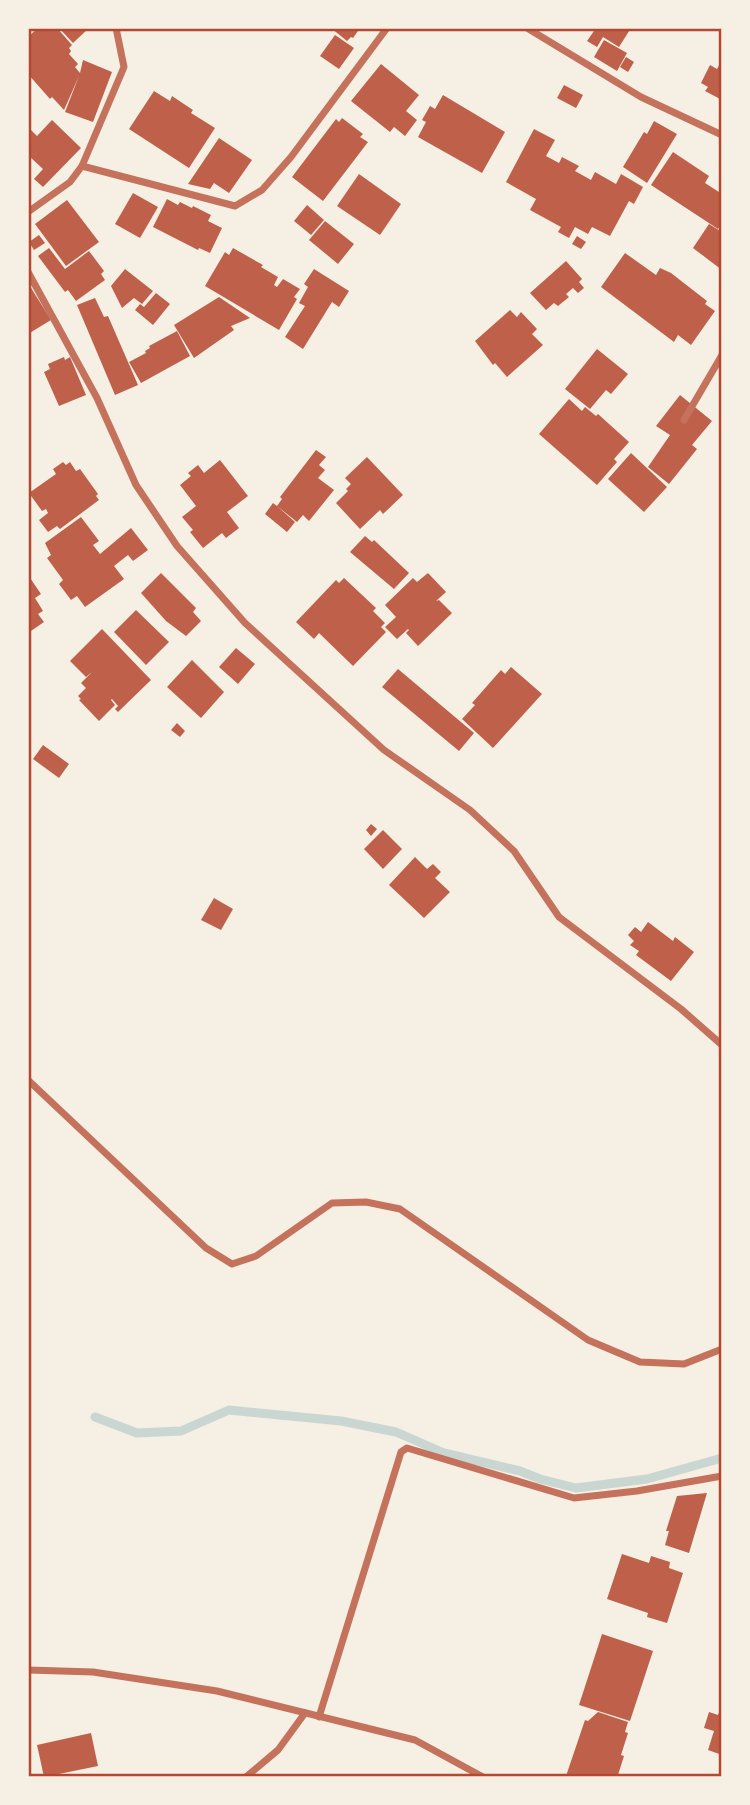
<svg xmlns="http://www.w3.org/2000/svg" width="750" height="1805" font-family="'Fira Sans Condensed',sans-serif">
  <style>
    .lines { fill: none; stroke-linecap: round; stroke-linejoin: round }
    .stream { stroke: #c9d6d2; stroke-width: 9 }
    .building { fill: #bf614a }
    .minor { stroke: #c5725c; stroke-width: 7 }
    .neatline { fill: none; stroke: #b5482f; stroke-width: 2.5 }
  </style>
  <rect width="100%" height="100%" fill="#f6efe4"/>
  <g class="lines">
    <polyline class="stream" points="95,1417 137,1433 181,1431 229,1410 341,1421 396,1432 444,1453 520,1471 540,1479 576,1488 647,1479 722,1458"/>
  </g>
  <g class="building">
    <polygon points="38,28 57,28 72,45 69,48 71,51 69,54 78,64 75,67 80,73 83,60 112,72 93,122 65,112 79,76 64,110 52,97 50,99 28,74 28,37"/>
    <polygon points="59,28 89,28 73,43"/>
    <polygon points="331,28 360,28 353,38 351,37 347,41"/>
    <polygon points="590,28 631,28 619,47 603,37 597,47 587,41 594,31"/>
    <polygon points="335,35 354,48 339,69 320,56"/>
    <polygon points="604,40 627,53 617,71 594,57"/>
    <polygon points="626,57 634,62 628,72 620,67"/>
    <polygon points="722,60 722,100 705,91 708,87 701,83 710,65 717,69"/>
    <polygon points="381,64 419,95 406,111 417,120 405,136 394,127 390,132 351,101"/>
    <polygon points="564,85 583,95 576,108 557,98"/>
    <polygon points="154,91 170,101 172,96 193,110 191,113 215,128 189,168 129,129"/>
    <polygon points="443,95 505,132 482,173 418,137 426,122 422,120 430,106 435,109"/>
    <polygon points="342,118 363,134 360,137 368,142 323,201 292,177 336,119 339,122"/>
    <polygon points="52,120 81,148 43,187 34,179 43,169 28,155 28,145 31,143 28,140 28,133 31,130 37,136"/>
    <polygon points="654,121 677,134 647,183 623,167 644,132 647,134"/>
    <polygon points="534,129 555,140 546,156 559,163 562,157 579,166 575,171 591,180 595,172 616,184 621,174 643,187 634,204 629,201 610,236 592,227 588,234 575,227 569,238 558,232 561,227 530,210 536,199 506,182"/>
    <polygon points="219,138 252,160 229,193 214,183 210,189 188,184"/>
    <polygon points="673,152 709,176 705,183 722,194 722,223 718,229 651,185"/>
    <polygon points="359,174 401,204 380,235 337,206"/>
    <polygon points="133,193 158,207 140,238 115,224"/>
    <polygon points="167,199 178,205 180,202 192,208 193,206 211,215 208,221 222,228 210,253 199,248 198,250 153,227"/>
    <polygon points="67,200 99,242 66,266 35,224"/>
    <polygon points="307,205 324,220 311,235 294,221"/>
    <polygon points="325,221 354,244 338,264 309,240"/>
    <polygon points="709,224 722,232 722,270 693,248"/>
    <polygon points="39,235 45,243 34,250 29,242"/>
    <polygon points="577,236 586,242 581,249 572,244"/>
    <polygon points="49,248 65,269 89,251 104,271 101,274 105,280 76,301 68,290 65,292 38,256"/>
    <polygon points="233,248 263,265 261,267 278,277 274,285 277,287 283,279 300,289 294,297 297,299 279,330 205,286 225,252 229,255"/>
    <polygon points="625,253 656,275 660,268 671,273 707,301 705,304 715,311 691,345 678,335 674,342 601,287"/>
    <polygon points="566,261 582,279 579,282 584,288 578,293 573,288 566,294 569,297 558,306 554,303 546,310 530,293"/>
    <polygon points="125,269 153,291 142,304 134,298 122,308 111,286"/>
    <polygon points="314,269 349,291 339,307 332,302 303,349 285,337 305,306 299,303 308,287 304,284"/>
    <polygon points="28,283 51,320 28,334"/>
    <polygon points="156,293 170,304 153,325 135,310 140,304 144,307"/>
    <polygon points="219,297 250,318 231,326 234,330 194,358 174,325"/>
    <polygon points="95,298 104,317 108,316 138,385 115,395 77,305"/>
    <polygon points="510,310 517,317 521,312 537,329 532,334 543,345 507,377 495,363 493,365 475,341"/>
    <polygon points="177,331 190,356 141,383 129,362 146,353 145,351 150,348 149,346"/>
    <polygon points="597,349 628,374 611,394 606,390 590,409 565,389"/>
    <polygon points="64,357 65,360 70,357 86,395 59,406 44,372 50,369 48,364"/>
    <polygon points="680,395 712,421 692,445 697,449 669,484 648,467 670,435 656,426"/>
    <polygon points="569,399 582,411 585,407 596,416 598,414 629,442 614,459 617,462 597,485 539,434"/>
    <polygon points="316,450 326,457 319,465 325,470 318,478 334,490 309,521 303,515 297,522 277,506 295,522 287,532 265,514 273,503 277,506 282,499 280,497"/>
    <polygon points="631,453 667,487 644,512 608,479"/>
    <polygon points="367,457 403,495 383,514 380,510 360,529 336,503 348,491 346,489 351,484 345,478"/>
    <polygon points="220,460 248,496 227,512 239,528 226,538 222,533 203,548 190,532 193,530 182,517 196,506 180,485 191,476 188,473 198,465 204,473"/>
    <polygon points="63,462 66,465 70,462 76,471 80,469 98,494 96,496 99,500 60,529 57,526 48,532 39,520 48,513 46,509 42,511 29,493 56,474 53,469"/>
    <polygon points="81,517 99,541 93,545 100,554 131,528 148,550 133,561 128,555 114,566 124,579 85,607 77,596 71,600 59,584 63,580 47,558 51,555 45,543"/>
    <polygon points="365,536 372,542 374,540 409,573 394,589 350,552"/>
    <polygon points="161,573 196,608 193,612 201,621 186,636 166,621 141,593"/>
    <polygon points="428,573 446,592 436,601 439,600 452,613 418,646 406,633 409,630 408,629 397,639 385,627 396,617 385,605 413,578 417,582"/>
    <polygon points="28,575 41,594 35,598 43,611 38,614 44,622 28,633"/>
    <polygon points="344,578 376,608 373,611 385,623 381,627 386,632 353,666 319,633 314,639 296,622 336,580 339,583"/>
    <polygon points="136,610 169,642 146,665 114,632"/>
    <polygon points="102,629 151,680 118,712 115,709 118,706 112,699 111,700 115,705 99,721 79,700 81,699 78,696 86,688 81,683 92,672 86,677 70,661"/>
    <polygon points="236,648 255,664 238,684 219,667"/>
    <polygon points="192,660 224,692 201,718 167,687"/>
    <polygon points="511,667 542,694 493,748 462,719 475,705 472,703 501,670 505,674"/>
    <polygon points="398,669 474,733 459,751 382,687"/>
    <polygon points="177,723 185,731 180,737 171,730"/>
    <polygon points="43,745 69,764 59,778 33,759"/>
    <polygon points="371,824 377,829 371,836 366,830"/>
    <polygon points="383,830 402,849 383,869 364,849"/>
    <polygon points="415,857 427,869 433,864 441,872 435,878 450,892 424,918 389,885"/>
    <polygon points="214,898 233,909 221,930 201,920"/>
    <polygon points="648,922 673,941 675,937 694,952 671,981 636,955 639,951 630,945 634,941 628,935 635,927 641,932"/>
    <polygon points="707,1493 689,1553 665,1545 669,1531 666,1531 677,1496"/>
    <polygon points="622,1554 649,1563 651,1556 670,1562 669,1568 683,1573 667,1623 647,1617 648,1613 607,1599"/>
    <polygon points="602,1634 653,1651 630,1721 579,1705"/>
    <polygon points="722,1704 722,1755 708,1750 714,1731 704,1728 709,1712 718,1715"/>
    <polygon points="598,1712 628,1722 625,1732 628,1733 621,1755 624,1756 618,1775 566,1776 585,1720 588,1721"/>
    <polygon points="91,1733 98,1766 44,1777 37,1745"/>
  </g>
  <g class="lines">
    <g class="minor">
      <polyline points="527,28 641,97 722,135"/>
      <polyline points="82,166 235,206 262,190 291,157 387,28"/>
      <polyline points="28,212 70,182 82,166 124,67 116,28"/>
      <polyline points="28,272 97,398 136,485 177,546 245,623 384,750 470,810 514,851 559,917 681,1009 722,1045"/>
      <polyline points="684,420 722,355"/>
      <polyline points="28,1080 206,1248 232,1264 256,1256 332,1203 366,1202 400,1209 588,1340 640,1362 684,1364 722,1349"/>
      <polyline points="28,1670 93,1672 217,1691 415,1740 483,1777"/>
      <polyline points="319,1717 401,1452 407,1448 574,1498 637,1491 722,1476"/>
      <polyline points="246,1777 278,1750 305,1713"/>
    </g>
  </g>
  <rect width="750" height="1805" fill="none" stroke="#f6efe4" stroke-width="60"/>
  <rect x="30" y="30" width="690" height="1745" class="neatline"/>
</svg>
